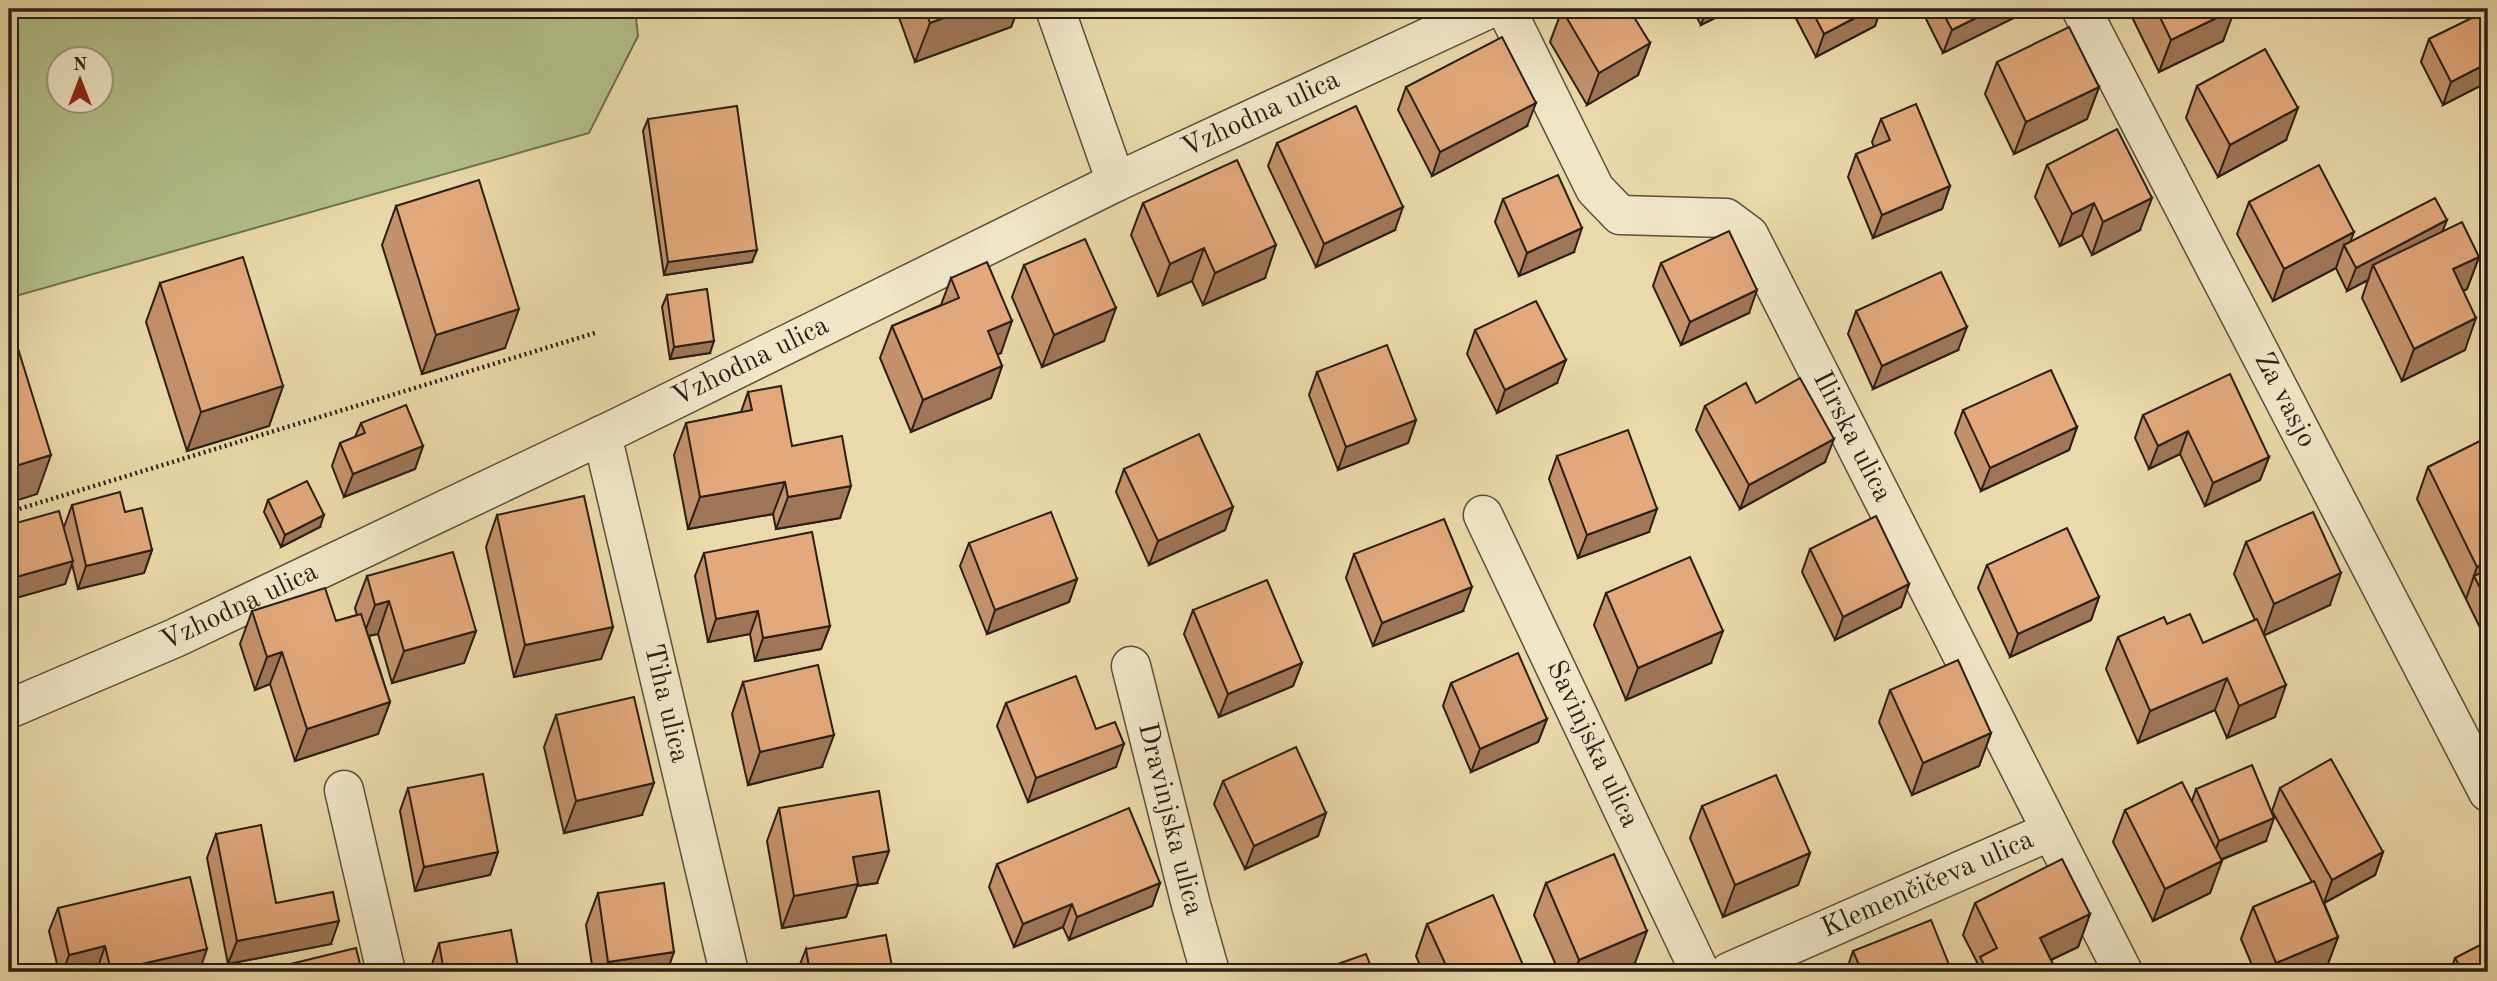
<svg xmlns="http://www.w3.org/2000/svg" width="2497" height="981" font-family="'Old Standard TT',serif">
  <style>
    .green { fill: #b2c08c; stroke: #6e7052; stroke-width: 2; fill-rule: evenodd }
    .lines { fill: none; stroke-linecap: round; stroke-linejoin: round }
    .minor-casing { stroke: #5b4e3c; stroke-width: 41 }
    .path { stroke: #2b1f18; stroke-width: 4.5; stroke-dasharray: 2 3.5; stroke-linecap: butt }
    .minor { stroke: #f1e6c8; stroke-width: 38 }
    .wall { fill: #c3916b; stroke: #2b1f18; stroke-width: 2 }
    .shaded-wall { fill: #9f7657; stroke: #2b1f18; stroke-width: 2 }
    .building { fill: #e3a97c; stroke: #2b1f18; stroke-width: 2 }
    .labels { text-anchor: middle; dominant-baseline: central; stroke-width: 5; stroke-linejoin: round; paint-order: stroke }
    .street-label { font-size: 28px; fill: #2b1f18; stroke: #f1e6c8 }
  </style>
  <rect width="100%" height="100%" fill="#ead9aa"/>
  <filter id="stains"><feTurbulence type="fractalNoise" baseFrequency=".00286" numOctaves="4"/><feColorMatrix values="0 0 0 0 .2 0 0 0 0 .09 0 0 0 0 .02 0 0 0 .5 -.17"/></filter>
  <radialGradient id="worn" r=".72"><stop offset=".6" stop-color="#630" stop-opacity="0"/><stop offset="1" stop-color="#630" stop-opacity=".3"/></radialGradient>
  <path class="green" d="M9,9H635L638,36L589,133L9,298ZM60,60H102V102H60Z"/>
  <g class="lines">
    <g class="minor-casing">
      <g id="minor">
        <polyline points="1055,9 1116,182"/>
        <path id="s1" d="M1506,9L1595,189L1620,215L1726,218L1749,235L2123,972"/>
        <path id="s2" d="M2081,9L2488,792"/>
        <path id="s3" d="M602,435L729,972"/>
        <path id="s4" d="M1483,515L1700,972"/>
        <path id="s5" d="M1131,666L1191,905L1210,972"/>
        <path id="s6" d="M9,709L175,638L615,429L1116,182L1489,9"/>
        <polyline points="344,790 386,972"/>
        <path id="s7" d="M1729,972L2051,831"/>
      </g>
    </g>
    <polyline class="path" points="9,512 598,332"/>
    <use href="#minor" class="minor"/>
  </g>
  <g class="wall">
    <polygon points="896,9 1018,9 1011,27 915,62"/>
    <polygon points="1692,9 1733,9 1701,25"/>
    <polygon points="1791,9 1893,9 1878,15 1875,26 1816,57"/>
    <polygon points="1921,9 2028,9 2028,11 1943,53"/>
    <polygon points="2128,9 2234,9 2223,41 2159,72"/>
    <polygon points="1562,10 1650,43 1638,75 1587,105 1550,42"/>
    <polygon points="2488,10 2488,82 2443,105 2421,62 2429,39"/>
    <polygon points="1997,62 2099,87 2087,119 2014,154 1985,94"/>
    <polygon points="2197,86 2286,140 2218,177 2186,118"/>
    <polygon points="1406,87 1527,126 1432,176 1398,110"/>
    <polygon points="648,119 752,262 664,275 643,131"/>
    <polygon points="1881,119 1950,186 1942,209 1873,238 1848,177 1856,154 1874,147 1872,142"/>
    <polygon points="1277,143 1395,230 1316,267 1268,166"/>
    <polygon points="2488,164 2488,195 2482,182"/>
    <polygon points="2047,165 2140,230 2092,255 2082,235 2060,246 2035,197"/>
    <polygon points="1503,199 1574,252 1519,276 1495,222"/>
    <polygon points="2249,202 2351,242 2442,232 2479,257 2467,289 2463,291 2465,350 2402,381 2362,298 2368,280 2347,291 2336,268 2273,301 2237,234"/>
    <polygon points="1143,203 1265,278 1203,305 1192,281 1158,296 1131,235"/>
    <polygon points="396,206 505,348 422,374 382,245"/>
    <polygon points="1661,263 1749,313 1681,345 1653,286"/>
    <polygon points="1024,265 1104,341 1042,367 1012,297"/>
    <polygon points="951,278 1001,353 997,354 1002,366 991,398 911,432 880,358 892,326 941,305"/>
    <polygon points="160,283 283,386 269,426 187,451 146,322"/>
    <polygon points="667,295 710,353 670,359 662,307"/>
    <polygon points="1856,311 1958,350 1873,389 1848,334"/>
    <polygon points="1475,330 1557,383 1497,413 1467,354"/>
    <polygon points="1317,372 1416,420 1408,443 1338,470 1309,395"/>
    <polygon points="748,392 792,446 840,518 776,529 773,514 688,529 674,455 686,423 741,412"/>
    <polygon points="1756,403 1825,462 1740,509 1696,430 1705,406"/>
    <polygon points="1963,410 2077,427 2069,450 1981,491 1955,433"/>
    <polygon points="2143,415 2269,457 2260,480 2205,506 2180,454 2149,469 2135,438"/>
    <polygon points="361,423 423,446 415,469 344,497 332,466 340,443 355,437"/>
    <polygon points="2488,437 2488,644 2417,499 2428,467"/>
    <polygon points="1557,456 1649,532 1578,558 1549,479"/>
    <polygon points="1124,469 1233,507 1225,530 1149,565 1116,492"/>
    <polygon points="268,500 320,527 281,547 264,512"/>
    <polygon points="72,505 125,512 152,550 144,573 78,589 72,564 65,584 9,600 9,525 64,527"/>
    <polygon points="497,515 613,627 601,659 514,677 486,547"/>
    <polygon points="2246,542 2330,605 2264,635 2275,717 2227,738 2215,710 2138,743 2106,669 2118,637 2167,624 2203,643 2255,620 2234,574"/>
    <polygon points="969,543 1077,579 1069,602 987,634 960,566"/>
    <polygon points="1810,549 1909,584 1901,607 1835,640 1802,572"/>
    <polygon points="704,553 830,626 821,649 755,661 750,634 708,642 695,576"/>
    <polygon points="1354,554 1463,611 1373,646 1346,578"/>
    <polygon points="1987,565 2099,597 2091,620 2010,657 1978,588"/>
    <polygon points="367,576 476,631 464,663 392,683 378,634 369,636 390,702 378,734 295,761 270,684 255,690 240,644 252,611 336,621 357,615 355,608"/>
    <polygon points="1606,593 1711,663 1626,700 1594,625"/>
    <polygon points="1193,610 1302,663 1293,686 1219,717 1184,634"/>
    <polygon points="743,682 822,767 748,785 732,714"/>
    <polygon points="1451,683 1547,719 1538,742 1471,772 1443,706"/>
    <polygon points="1890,690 1991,733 1979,766 1912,795 1879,722"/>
    <polygon points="1006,703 1096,729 1116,767 1028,802 997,726"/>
    <polygon points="556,715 642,815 564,833 544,747"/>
    <polygon points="1223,781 1326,813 1318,836 1245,869 1214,804"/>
    <polygon points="408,788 498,852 490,875 415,891 400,811"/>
    <polygon points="2280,788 2383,852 2375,875 2324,903 2338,937 2326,969 2318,972 2255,972 2241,939 2253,907 2312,882 2272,811"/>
    <polygon points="2196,789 2266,841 2221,860 2210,893 2153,921 2113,842 2125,810 2192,801"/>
    <polygon points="1702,806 1810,853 1798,885 1723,917 1690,838"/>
    <polygon points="779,808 877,883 857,886 846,917 782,928 767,841"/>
    <polygon points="216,834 276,903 331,944 228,964 207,858"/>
    <polygon points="997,864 1160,883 1152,906 1069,940 1063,927 1014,947 989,887"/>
    <polygon points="1546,883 1635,963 1614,972 1559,972 1534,915"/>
    <polygon points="598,893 667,972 593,972 586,925"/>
    <polygon points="1975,903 2090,914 2078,947 2051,960 2056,970 2055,972 1975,972 1978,964 1963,935"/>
    <polygon points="58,908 199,972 97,972 97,970 85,972 59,972 49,931"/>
    <polygon points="1427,924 1526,972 1423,972 1416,956"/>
    <polygon points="439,943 519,972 432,972 431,967"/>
    <polygon points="806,949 810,972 797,972"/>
    <polygon points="1853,951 1952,972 1846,972"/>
    <polygon points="2455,958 2488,972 2450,972"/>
  </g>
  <g class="shaded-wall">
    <polygon points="968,9 1018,9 1011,27 915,62 930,23"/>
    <polygon points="1707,9 1733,9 1701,25"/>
    <polygon points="1872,9 1881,9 1875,26 1816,57 1824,34"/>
    <polygon points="1881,9 1893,9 1879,16"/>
    <polygon points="1994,9 2028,9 2028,11 1943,53 1952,30"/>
    <polygon points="2235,9 2223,41 2159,72 2171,40"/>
    <polygon points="1650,43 1638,75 1587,105 1599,73"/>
    <polygon points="2488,63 2488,82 2443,105 2451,82"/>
    <polygon points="2099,87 2087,119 2014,154 2026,122"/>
    <polygon points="1536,103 1527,126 1432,176 1440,152"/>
    <polygon points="2298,108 2286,140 2218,177 2230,145"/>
    <polygon points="1950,186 1942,209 1873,238 1882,215"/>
    <polygon points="2152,198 2140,230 2092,255 2103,222"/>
    <polygon points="2094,203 2082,235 2060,246 2072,214"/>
    <polygon points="1403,207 1395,230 1316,267 1324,244"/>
    <polygon points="2447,220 2438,243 2373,265 2368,280 2347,291 2356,268"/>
    <polygon points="1582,228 1574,252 1519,276 1527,253"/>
    <polygon points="2354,232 2347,251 2344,245 2336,268 2273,301 2284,269"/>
    <polygon points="1276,245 1265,278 1203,305 1215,273"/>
    <polygon points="1204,248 1192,281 1158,296 1170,264"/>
    <polygon points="757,250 752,262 664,275 668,262"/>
    <polygon points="2479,257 2467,289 2441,301 2453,269"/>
    <polygon points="1757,290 1749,313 1681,345 1690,322"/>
    <polygon points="1116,308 1104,341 1042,367 1054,335"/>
    <polygon points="519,309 505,348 422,374 436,335"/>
    <polygon points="2476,318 2465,350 2402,381 2414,349"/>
    <polygon points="1012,321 1001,353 976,364 988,331"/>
    <polygon points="1967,327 1958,350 1873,389 1882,366"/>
    <polygon points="714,341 710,353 670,359 674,347"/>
    <polygon points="1566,360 1557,383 1497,413 1505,390"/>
    <polygon points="1002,366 991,398 911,432 923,400"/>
    <polygon points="283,386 269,426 187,451 201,412"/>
    <polygon points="1416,420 1408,443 1338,470 1346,447"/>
    <polygon points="2077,427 2069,450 1981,491 1990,468"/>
    <polygon points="2188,431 2180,454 2149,469 2158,446"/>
    <polygon points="1834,439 1825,462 1740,509 1749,485"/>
    <polygon points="423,446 415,469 344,497 353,474"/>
    <polygon points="51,455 37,494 9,503 9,468"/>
    <polygon points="2269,457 2260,480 2205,506 2213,483"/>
    <polygon points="785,482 773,514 688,529 700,497"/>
    <polygon points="851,486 840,518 776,529 788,497"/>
    <polygon points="1233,507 1225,530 1149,565 1158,541"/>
    <polygon points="1657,509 1649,532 1578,558 1587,535"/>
    <polygon points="324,515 320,527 281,547 285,535"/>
    <polygon points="152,550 144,573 78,589 86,566"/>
    <polygon points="73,561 65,584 9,600 9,579"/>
    <polygon points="2488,562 2488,588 2474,576 2466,599 2477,567"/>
    <polygon points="2341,573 2330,605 2263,636 2274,604"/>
    <polygon points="1077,579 1069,602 987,634 995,610"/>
    <polygon points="1909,584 1901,607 1835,640 1843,617"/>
    <polygon points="1472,587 1463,611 1373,646 1382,623"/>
    <polygon points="2099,597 2091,620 2010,657 2018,634"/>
    <polygon points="389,601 378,634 363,637 375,605"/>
    <polygon points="758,611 750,634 708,642 716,619"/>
    <polygon points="830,626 821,649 755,661 763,638"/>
    <polygon points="613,627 601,659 514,677 525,645"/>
    <polygon points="476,631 464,663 392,683 404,651"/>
    <polygon points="1723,631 1711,663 1626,700 1638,668"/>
    <polygon points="282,652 270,684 255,690 267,657"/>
    <polygon points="1302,663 1293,686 1219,717 1228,694"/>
    <polygon points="2227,678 2215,710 2138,743 2150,711"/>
    <polygon points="2286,685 2275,717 2227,738 2239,706"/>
    <polygon points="390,702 378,734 295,761 307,729"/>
    <polygon points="1547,719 1538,742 1471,772 1480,749"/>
    <polygon points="1991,733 1979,766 1912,795 1923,763"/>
    <polygon points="834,735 822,767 748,785 760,752"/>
    <polygon points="1124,744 1116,767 1028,802 1036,778"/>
    <polygon points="654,783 642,815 564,833 576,801"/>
    <polygon points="1326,813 1318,836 1245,869 1254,846"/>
    <polygon points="2274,818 2266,841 2210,864 2219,841"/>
    <polygon points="16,843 9,863 9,846"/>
    <polygon points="889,851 877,883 857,886 846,917 782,928 794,896 853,857"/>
    <polygon points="498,852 490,875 415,891 424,867"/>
    <polygon points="2383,852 2375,875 2324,903 2332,880"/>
    <polygon points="1810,853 1798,885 1723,917 1735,885"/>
    <polygon points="2222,861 2210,893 2153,921 2165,889"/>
    <polygon points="1160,883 1152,906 1069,940 1077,917"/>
    <polygon points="1072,904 1063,927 1014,947 1023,924"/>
    <polygon points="2090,914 2078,947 2029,970 2040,938"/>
    <polygon points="339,921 331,944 228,964 237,941"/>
    <polygon points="1647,931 1635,963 1614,972 1574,972 1579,960"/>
    <polygon points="2338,937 2326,969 2318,972 2272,972 2276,963"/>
    <polygon points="105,946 97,970 85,972 63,972 69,955"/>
    <polygon points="207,949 199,972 110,972 111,971"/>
    <polygon points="674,952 667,972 604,972 608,962"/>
  </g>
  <g class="building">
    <polygon points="925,9 968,9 930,23"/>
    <polygon points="1564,9 1629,9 1650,43 1599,73 1562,10"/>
    <polygon points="1811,9 1872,9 1824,34"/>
    <polygon points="1941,9 1994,9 1952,30"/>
    <polygon points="2156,9 2235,9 2171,40"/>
    <polygon points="2488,10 2488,63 2451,82 2429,39"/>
    <polygon points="2069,27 2099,87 2026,122 1997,62"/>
    <polygon points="1502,37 1536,103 1440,152 1406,87"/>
    <polygon points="2265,49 2298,108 2230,145 2197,86"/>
    <polygon points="1916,104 1950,186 1882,215 1856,154 1890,140 1881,119"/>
    <polygon points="737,106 757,250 668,262 648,119"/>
    <polygon points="1356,106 1403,207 1324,244 1277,143"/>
    <polygon points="2117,129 2152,198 2103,222 2094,203 2072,214 2047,165"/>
    <polygon points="1237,160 1276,245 1215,273 1204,248 1170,264 1143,203"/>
    <polygon points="2319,165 2354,232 2284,269 2249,202"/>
    <polygon points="1558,175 1582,228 1527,253 1503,199"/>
    <polygon points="479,180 519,309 436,335 396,206"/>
    <polygon points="2435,198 2447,220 2356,268 2344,245"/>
    <polygon points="2462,222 2479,257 2453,269 2476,318 2414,349 2373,265"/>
    <polygon points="1729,231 1757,290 1690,322 1661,263"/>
    <polygon points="1085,239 1116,308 1054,335 1024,265"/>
    <polygon points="243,257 283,386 201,412 160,283"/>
    <polygon points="987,262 1012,321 988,331 1002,366 923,400 892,326 959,298 951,278"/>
    <polygon points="1941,272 1967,327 1882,366 1856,311"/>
    <polygon points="707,289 714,341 674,347 667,295"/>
    <polygon points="1536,301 1566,360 1505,390 1475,330"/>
    <polygon points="11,326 51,455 9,468 9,327"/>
    <polygon points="1387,345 1416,420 1346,447 1317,372"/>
    <polygon points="2051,370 2077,427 1990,468 1963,410"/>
    <polygon points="2230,374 2269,457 2213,483 2188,431 2158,446 2143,415"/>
    <polygon points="1800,378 1834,439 1749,485 1705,406 1746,383 1756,403"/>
    <polygon points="781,386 792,446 842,436 851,486 788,497 785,482 700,497 686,423 752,410 748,392"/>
    <polygon points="406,405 423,446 353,474 340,443 365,433 361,423"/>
    <polygon points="1628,430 1657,509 1587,535 1557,456"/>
    <polygon points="1199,434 1233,507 1158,541 1124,469"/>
    <polygon points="2488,437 2488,562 2477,567 2428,467"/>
    <polygon points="307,481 324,515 285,535 268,500"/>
    <polygon points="120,492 125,512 142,508 152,550 86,566 72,505"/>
    <polygon points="584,496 613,627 525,645 497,515"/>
    <polygon points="59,511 73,561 9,579 9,525"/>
    <polygon points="1051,512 1077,579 995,610 969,543"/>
    <polygon points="2313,512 2341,573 2274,604 2246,542"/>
    <polygon points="1876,516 1909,584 1843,617 1810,549"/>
    <polygon points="1444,519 1472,587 1382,623 1354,554"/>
    <polygon points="2067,528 2099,597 2018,634 1987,565"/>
    <polygon points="812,532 830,626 763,638 758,611 716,619 704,553"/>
    <polygon points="453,552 476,631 404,651 389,601 375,605 367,576"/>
    <polygon points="1690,557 1723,631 1638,668 1606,593"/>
    <polygon points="2488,569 2488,604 2474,576"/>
    <polygon points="1267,580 1302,663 1228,694 1193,610"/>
    <polygon points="325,588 336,621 361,614 390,702 307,729 282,652 267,657 252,611"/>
    <polygon points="2190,614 2203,643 2257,619 2286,685 2239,706 2227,678 2150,711 2118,637 2164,617 2167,624"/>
    <polygon points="1518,653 1547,719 1480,749 1451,683"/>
    <polygon points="1958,660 1991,733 1923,763 1890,690"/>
    <polygon points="818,665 834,735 760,752 743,682"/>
    <polygon points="1076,676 1096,729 1115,722 1124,744 1036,778 1006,703"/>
    <polygon points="634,697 654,783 576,801 556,715"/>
    <polygon points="1296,747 1326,813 1254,846 1223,781"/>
    <polygon points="2331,759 2383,852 2332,880 2280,788"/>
    <polygon points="2252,765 2274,818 2219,841 2196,789"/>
    <polygon points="483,774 498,852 424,867 408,788"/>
    <polygon points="1776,775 1810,853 1735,885 1702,806"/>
    <polygon points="2182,782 2222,861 2165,889 2125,810"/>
    <polygon points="879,791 889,851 853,857 858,884 794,896 779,808"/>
    <polygon points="1129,808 1160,883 1077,917 1072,904 1023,924 997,864"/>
    <polygon points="9,821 16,843 9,846"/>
    <polygon points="261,825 276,903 333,892 339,921 237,941 216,834"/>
    <polygon points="1614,854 1647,931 1579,960 1546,883"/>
    <polygon points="2062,859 2090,914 2040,938 2056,970 2052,972 1988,972 1980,957 1997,948 1975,903"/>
    <polygon points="190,877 207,949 111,971 105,946 69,955 58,908"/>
    <polygon points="2314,881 2338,937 2276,963 2253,907"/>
    <polygon points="664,883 674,952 608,962 598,893"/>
    <polygon points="1493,895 1526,972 1449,972 1427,924"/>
    <polygon points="1931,920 1952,972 1862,972 1853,951"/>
    <polygon points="511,930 519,972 444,972 439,943"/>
    <polygon points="886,935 893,972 810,972 806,949"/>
    <polygon points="2488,941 2488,972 2463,972 2455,958"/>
    <polygon points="356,948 362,972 271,972 270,969"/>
    <polygon points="1366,954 1373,972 1315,972"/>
  </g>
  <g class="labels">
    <g class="street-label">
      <text stroke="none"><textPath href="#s6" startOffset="1386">Vzhodna ulica</textPath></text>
      <text stroke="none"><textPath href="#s6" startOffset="819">Vzhodna ulica</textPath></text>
      <text stroke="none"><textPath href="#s2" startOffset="441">Za vasjo</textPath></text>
      <text stroke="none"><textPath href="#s1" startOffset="598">Ilirska ulica</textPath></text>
      <text stroke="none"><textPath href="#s6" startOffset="252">Vzhodna ulica</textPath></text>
      <text stroke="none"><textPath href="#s3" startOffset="276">Tiha ulica</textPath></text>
      <text stroke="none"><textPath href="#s4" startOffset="254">Savinjska ulica</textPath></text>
      <text stroke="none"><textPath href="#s5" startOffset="158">Dravinjska ulica</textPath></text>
      <text stroke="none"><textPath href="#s7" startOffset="217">Klemenčičeva ulica</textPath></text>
    </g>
  </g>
  <rect width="2497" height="981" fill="none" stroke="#ead9aa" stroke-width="35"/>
  <rect x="10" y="10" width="2476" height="960" fill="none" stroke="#2b1f18" stroke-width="3.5"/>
  <rect x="18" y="18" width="2462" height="946" fill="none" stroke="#2b1f18" stroke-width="2"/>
  <g transform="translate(80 80)"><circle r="33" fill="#f1e6c8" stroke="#a29682" stroke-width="2"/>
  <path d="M0-5L12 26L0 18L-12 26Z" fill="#8f2418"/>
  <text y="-10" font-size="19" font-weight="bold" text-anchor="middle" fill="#2b1f18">N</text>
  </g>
  <rect width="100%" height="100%" filter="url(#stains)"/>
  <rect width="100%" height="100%" fill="url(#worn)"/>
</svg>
